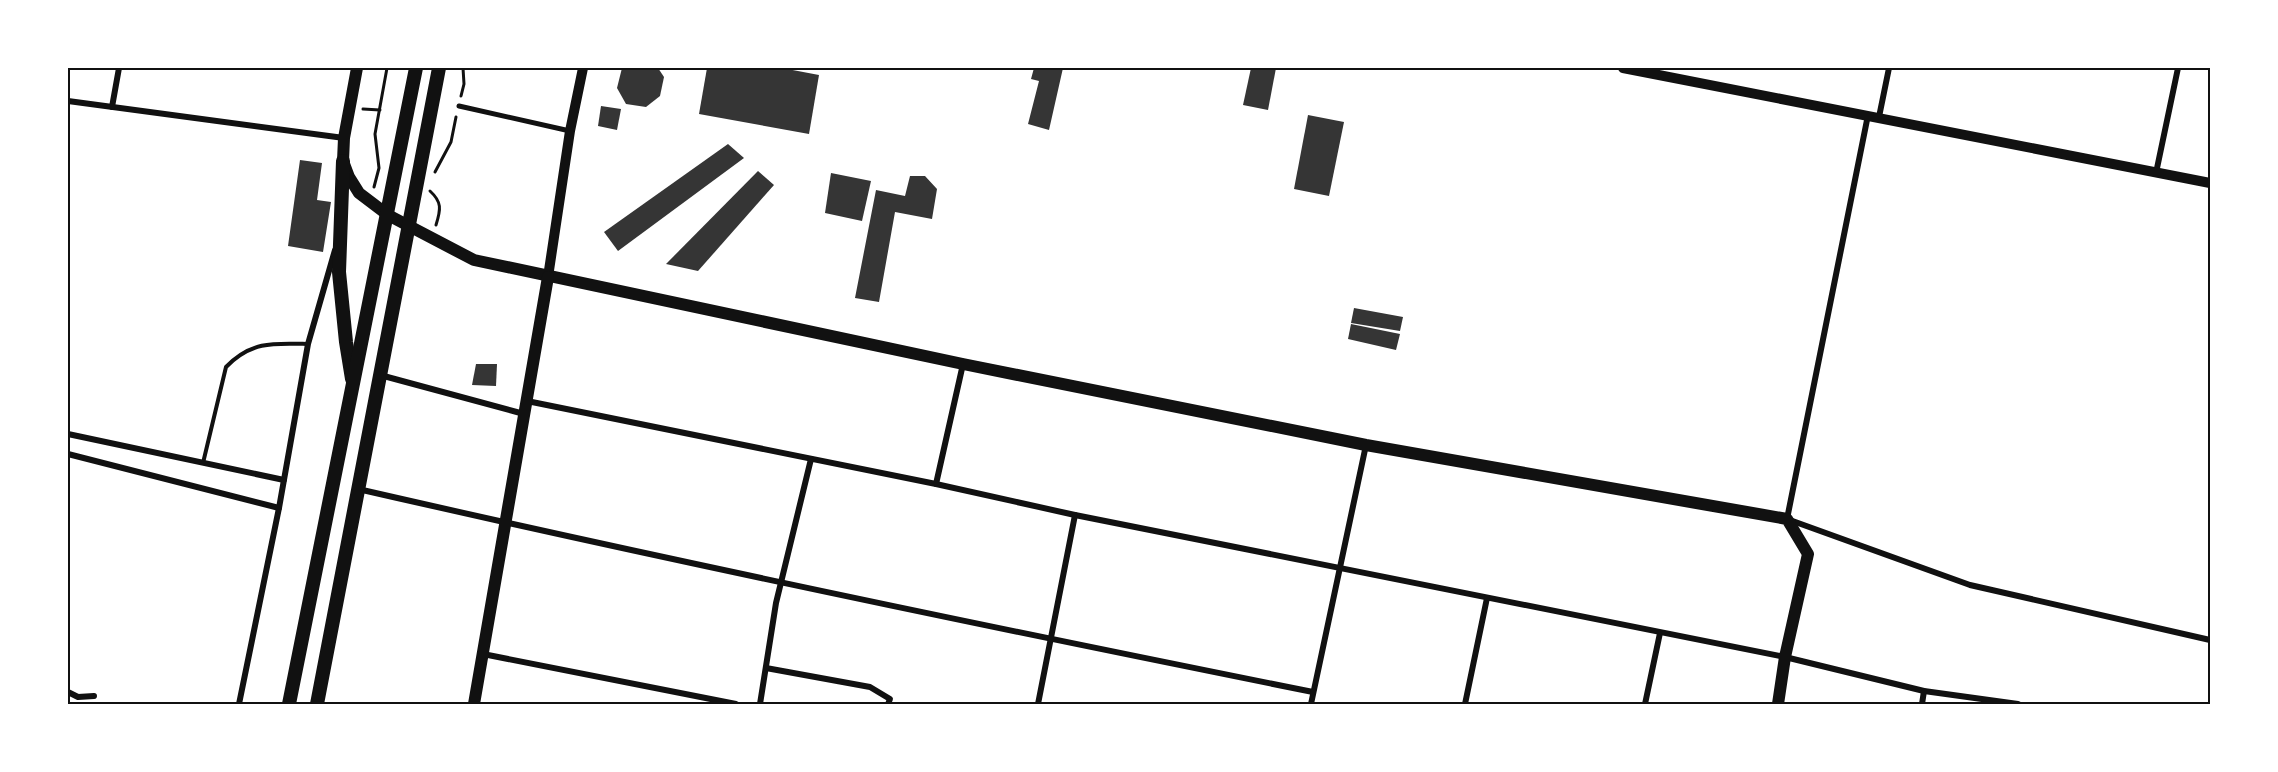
<svg xmlns="http://www.w3.org/2000/svg" width="2278" height="772" font-family="'IBM Plex Sans',sans-serif">
  <style>
    .building { fill: #353535 }
    .lines { fill: none; stroke-linecap: round; stroke-linejoin: round }
    .path { stroke: #111; stroke-width: 3 }
    .service { stroke: #111; stroke-width: 4 }
    .pedestrian { stroke: #111; stroke-width: 5 }
    .minor { stroke: #111; stroke-width: 6 }
    .tertiary { stroke: #111; stroke-width: 10 }
    .secondary { stroke: #111; stroke-width: 12 }
    .trunk { stroke: #111; stroke-width: 14 }
    .neatline { fill: none; stroke: #111; stroke-width: 2 }
  </style>
  <rect width="100%" height="100%" fill="#fff"/>
  <g class="building">
    <polygon points="622,68 658,68 664,77 660,96 646,107 626,104 617,88"/>
    <polygon points="707,68 782,68 819,75 809,134 699,114"/>
    <polygon points="1034,68 1063,68 1049,130 1028,124 1039,81 1031,79"/>
    <polygon points="1251,68 1276,68 1268,110 1243,105"/>
    <polygon points="601,106 621,109 617,130 598,126"/>
    <polygon points="1308,115 1344,122 1329,196 1294,189"/>
    <polygon points="728,144 744,158 618,251 604,232"/>
    <polygon points="300,160 322,163 317,200 331,202 323,252 288,246"/>
    <polygon points="758,171 774,185 698,271 666,264"/>
    <polygon points="831,173 871,181 862,221 825,213"/>
    <polygon points="910,176 925,176 937,189 932,219 895,212 879,302 855,298 876,190 905,196"/>
    <polygon points="1354,308 1403,317 1400,331 1351,323"/>
    <polygon points="1351,324 1400,334 1396,350 1348,339"/>
    <polygon points="476,364 497,364 496,386 472,385"/>
  </g>
  <g class="lines">
    <g class="path">
      <polyline points="461,96 464,84 463,68"/>
      <polyline points="363,109 380,110"/>
      <polyline points="435,172 451,142 456,117"/>
      <polyline points="374,187 379,168 375,134 387,68"/>
      <path d="M430,191C442,202 441,209 436,225"/>
    </g>
    <path class="service" d="M203,463L226,367C251,341 274,343 307,344"/>
    <polyline class="pedestrian" points="459,106 570,131"/>
    <g class="minor">
      <polyline points="68,101 344,138"/>
      <polyline points="112,107 119,68"/>
      <polyline points="1868,115 1787,519 1970,585 2210,640"/>
      <polyline points="1879,117 1889,68"/>
      <polyline points="2156,173 2178,68"/>
      <polyline points="380,375 524,414"/>
      <polyline points="527,401 936,484 1075,515 1785,657 1924,691 2018,704"/>
      <polyline points="68,434 284,480"/>
      <polyline points="68,454 279,508"/>
      <polyline points="936,484 963,364"/>
      <path d="M358,489C676,562 994,628 1313,692"/>
      <polyline points="483,654 736,704"/>
      <polyline points="766,668 870,687 890,699 888,704"/>
      <polyline points="68,692 78,697 94,696"/>
      <polyline points="239,704 279,508 308,344 335,250"/>
      <polyline points="760,704 776,603 811,459"/>
      <polyline points="1038,704 1075,515"/>
      <polyline points="1311,704 1366,445"/>
      <polyline points="1465,704 1487,598"/>
      <polyline points="1645,704 1660,633"/>
      <polyline points="1922,704 1924,691"/>
    </g>
    <g class="tertiary">
      <polyline points="1623,68 2210,183"/>
      <polyline points="548,277 570,131 583,68"/>
    </g>
    <g class="secondary">
      <polyline points="357,68 344,138 343,161 349,177 359,193 388,215 474,260 963,364 1366,445 1787,519 1808,554 1785,657 1778,704"/>
      <polyline points="474,704 548,277"/>
    </g>
    <g class="trunk">
      <polyline points="343,161 339,272 346,342 352,379"/>
      <polyline points="289,704 416,68"/>
      <polyline points="317,704 439,68"/>
    </g>
  </g>
  <rect width="2278" height="772" fill="none" stroke="#ffffff" stroke-width="138"/>
  <rect x="69" y="69" width="2140" height="634" class="neatline"/>
</svg>
